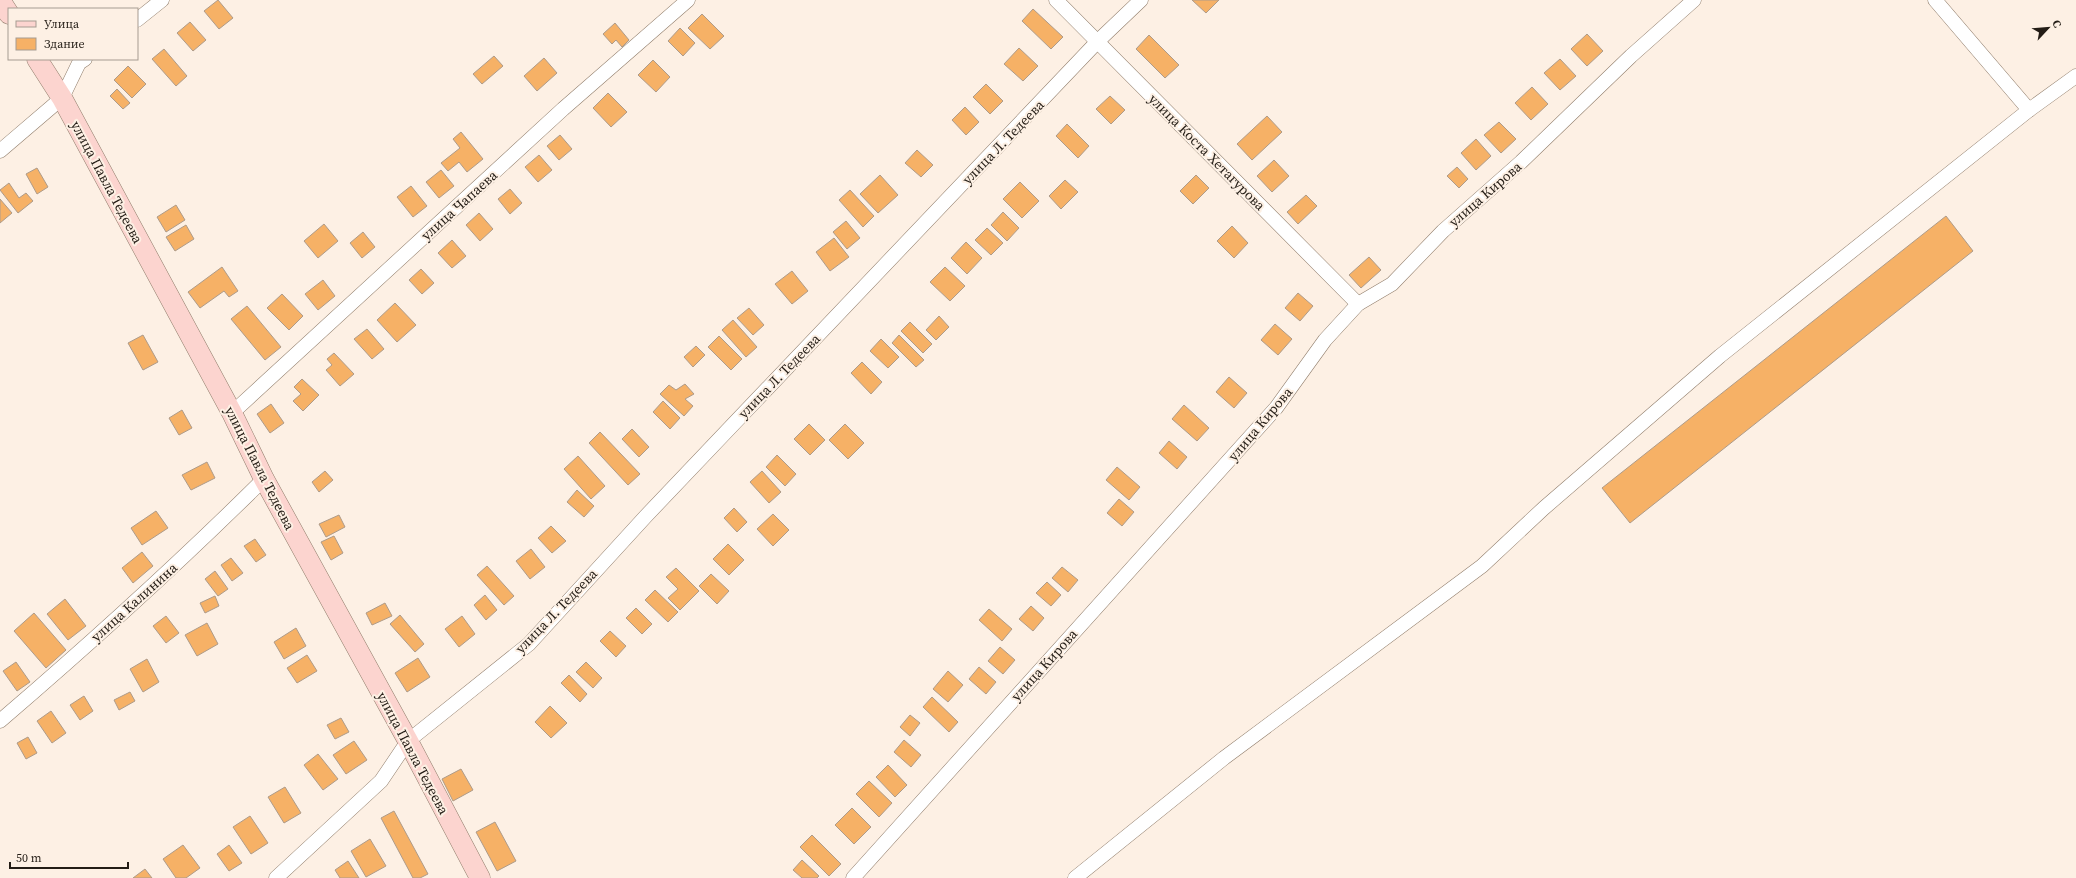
<svg xmlns="http://www.w3.org/2000/svg" width="2076" height="878" font-family="'Source Serif 4',serif">
  <style>
    .building { fill: #f6b166; stroke: #ae9b89 }
    .lines { fill: none; stroke-linecap: round; stroke-linejoin: round }
    .minor-casing { stroke: #907d6b; stroke-width: 15 }
    .secondary-casing { stroke: #907d6b; stroke-width: 21 }
    .minor { stroke: #fff; stroke-width: 14 }
    .secondary { stroke: #fcd4cf; stroke-width: 20 }
    .labels { text-anchor: middle; dominant-baseline: central; stroke-width: 4; stroke-linejoin: round; paint-order: stroke }
    .street-label { font-size: 14px; fill: #231c15; stroke: #fdf0e4 }
  </style>
  <rect width="100%" height="100%" fill="#fdf0e4"/>
  <g class="building">
    <polygon points="218,0 233,18 219,29 204,11"/>
    <polygon points="1192,0 1219,0 1206,13"/>
    <polygon points="1033,9 1063,37 1051,49 1022,21"/>
    <polygon points="702,14 724,36 710,49 688,28"/>
    <polygon points="190,22 206,40 193,51 177,33"/>
    <polygon points="615,23 629,40 622,47 616,40 612,44 603,34"/>
    <polygon points="680,28 695,43 683,56 668,41"/>
    <polygon points="1587,34 1603,51 1587,66 1571,49"/>
    <polygon points="1149,35 1179,65 1165,78 1136,49"/>
    <polygon points="1019,48 1038,66 1023,81 1004,64"/>
    <polygon points="164,49 187,76 176,86 152,59"/>
    <polygon points="494,56 503,66 482,84 473,74"/>
    <polygon points="544,58 557,73 537,91 524,76"/>
    <polygon points="1560,59 1576,76 1560,90 1544,73"/>
    <polygon points="653,60 670,77 656,92 638,75"/>
    <polygon points="128,66 146,84 132,98 114,80"/>
    <polygon points="986,84 1003,101 990,114 973,97"/>
    <polygon points="1532,87 1548,104 1531,120 1515,103"/>
    <polygon points="117,89 130,103 123,109 110,96"/>
    <polygon points="608,93 627,112 611,127 593,108"/>
    <polygon points="1110,96 1125,110 1111,124 1096,109"/>
    <polygon points="965,107 979,122 966,135 952,120"/>
    <polygon points="1267,116 1282,132 1252,160 1237,144"/>
    <polygon points="1499,122 1516,139 1501,153 1484,135"/>
    <polygon points="1067,124 1089,146 1078,158 1056,136"/>
    <polygon points="461,132 483,159 467,172 459,162 448,171 441,163 460,148 453,139"/>
    <polygon points="560,135 572,149 559,160 547,146"/>
    <polygon points="1476,139 1491,156 1476,170 1461,153"/>
    <polygon points="917,150 933,165 921,177 905,163"/>
    <polygon points="539,155 552,170 538,182 525,167"/>
    <polygon points="1274,160 1289,176 1272,192 1257,176"/>
    <polygon points="1457,167 1468,179 1459,188 1447,176"/>
    <polygon points="37,168 48,187 37,194 26,174"/>
    <polygon points="441,170 454,186 439,198 426,182"/>
    <polygon points="880,175 898,195 878,213 860,194"/>
    <polygon points="1196,175 1209,188 1193,204 1180,191"/>
    <polygon points="1065,180 1078,192 1061,209 1049,196"/>
    <polygon points="1020,182 1039,201 1022,218 1003,199"/>
    <polygon points="9,183 19,198 26,193 33,201 18,213 0,190"/>
    <polygon points="411,186 427,206 413,217 397,197"/>
    <polygon points="510,189 522,203 510,214 498,199"/>
    <polygon points="850,190 874,216 863,227 839,200"/>
    <polygon points="1306,195 1317,206 1298,224 1287,212"/>
    <polygon points="0,199 12,213 0,223"/>
    <polygon points="176,205 185,220 166,232 157,217"/>
    <polygon points="1003,212 1019,228 1007,241 991,225"/>
    <polygon points="479,213 493,229 480,241 466,225"/>
    <polygon points="1946,216 1973,251 1630,523 1602,488"/>
    <polygon points="846,221 860,238 847,249 833,232"/>
    <polygon points="324,224 338,241 318,258 304,241"/>
    <polygon points="186,225 194,239 175,251 166,237"/>
    <polygon points="1232,226 1248,243 1234,258 1217,241"/>
    <polygon points="987,228 1003,243 991,255 975,240"/>
    <polygon points="363,232 375,247 362,258 350,243"/>
    <polygon points="834,238 849,257 830,271 816,252"/>
    <polygon points="452,240 466,256 452,268 438,253"/>
    <polygon points="966,242 982,258 967,274 951,258"/>
    <polygon points="1369,257 1381,270 1361,288 1349,275"/>
    <polygon points="222,267 238,291 229,297 224,291 200,308 188,292"/>
    <polygon points="945,267 965,286 950,301 930,282"/>
    <polygon points="421,269 434,283 422,294 409,280"/>
    <polygon points="792,271 808,291 792,304 775,284"/>
    <polygon points="323,280 335,296 318,310 305,294"/>
    <polygon points="1298,293 1313,306 1300,321 1285,308"/>
    <polygon points="282,294 303,316 289,330 267,308"/>
    <polygon points="395,303 416,325 397,342 377,320"/>
    <polygon points="247,306 281,347 265,360 231,319"/>
    <polygon points="749,308 764,325 753,335 737,318"/>
    <polygon points="939,316 949,327 936,340 926,330"/>
    <polygon points="733,320 757,347 746,357 722,330"/>
    <polygon points="910,322 932,344 923,353 901,331"/>
    <polygon points="1275,324 1292,339 1278,355 1261,340"/>
    <polygon points="367,329 384,349 372,359 354,339"/>
    <polygon points="143,335 158,362 143,370 128,343"/>
    <polygon points="899,335 924,360 916,367 892,343"/>
    <polygon points="719,336 742,359 731,370 708,347"/>
    <polygon points="881,339 899,357 888,368 870,351"/>
    <polygon points="696,346 705,355 693,367 684,357"/>
    <polygon points="334,353 354,374 340,386 326,370 332,365 327,359"/>
    <polygon points="862,362 882,382 871,394 851,373"/>
    <polygon points="1229,377 1247,393 1234,408 1216,392"/>
    <polygon points="302,379 319,395 303,411 293,401 301,394 294,387"/>
    <polygon points="685,384 694,394 685,399 693,406 684,416 660,394 669,385 676,390"/>
    <polygon points="663,401 680,418 670,429 653,412"/>
    <polygon points="271,404 284,423 270,433 257,414"/>
    <polygon points="1184,405 1209,428 1197,441 1172,419"/>
    <polygon points="182,410 192,428 179,435 169,418"/>
    <polygon points="809,424 825,440 810,455 794,439"/>
    <polygon points="845,424 864,443 848,459 829,440"/>
    <polygon points="632,429 649,447 639,457 622,439"/>
    <polygon points="600,432 640,474 628,485 589,443"/>
    <polygon points="1169,441 1187,457 1177,469 1159,453"/>
    <polygon points="777,455 796,474 785,486 766,467"/>
    <polygon points="578,456 605,486 591,499 564,469"/>
    <polygon points="207,462 215,478 191,490 182,475"/>
    <polygon points="1117,467 1140,487 1129,500 1106,480"/>
    <polygon points="325,471 333,480 319,492 312,482"/>
    <polygon points="762,471 781,492 769,503 750,482"/>
    <polygon points="577,490 594,506 584,517 567,502"/>
    <polygon points="1119,499 1134,512 1122,526 1107,513"/>
    <polygon points="734,508 747,522 737,532 724,518"/>
    <polygon points="156,511 168,528 142,545 131,528"/>
    <polygon points="773,514 789,530 773,546 757,529"/>
    <polygon points="339,515 345,527 326,537 319,524"/>
    <polygon points="551,526 566,541 552,553 538,538"/>
    <polygon points="334,536 343,553 331,560 321,542"/>
    <polygon points="255,539 266,555 256,562 244,546"/>
    <polygon points="728,544 744,560 729,575 713,559"/>
    <polygon points="531,549 545,567 530,579 516,561"/>
    <polygon points="142,552 153,566 133,583 122,568"/>
    <polygon points="231,558 243,573 232,581 221,565"/>
    <polygon points="487,566 514,596 504,605 477,575"/>
    <polygon points="1062,567 1078,580 1068,592 1052,578"/>
    <polygon points="676,568 699,591 680,610 668,598 678,589 666,577"/>
    <polygon points="215,571 228,589 218,596 205,579"/>
    <polygon points="711,574 729,591 717,604 699,586"/>
    <polygon points="1047,582 1061,595 1051,606 1036,593"/>
    <polygon points="655,590 678,612 668,622 645,600"/>
    <polygon points="485,595 497,610 486,620 474,605"/>
    <polygon points="215,596 219,606 205,613 200,603"/>
    <polygon points="65,599 86,626 68,640 47,614"/>
    <polygon points="385,603 392,616 372,625 366,613"/>
    <polygon points="1031,606 1044,618 1033,631 1019,619"/>
    <polygon points="636,608 652,624 642,634 626,618"/>
    <polygon points="989,609 1012,629 1002,641 979,620"/>
    <polygon points="34,613 66,650 46,668 14,631"/>
    <polygon points="400,615 424,644 415,652 390,624"/>
    <polygon points="166,616 179,633 166,643 153,626"/>
    <polygon points="462,616 475,634 459,647 445,629"/>
    <polygon points="207,623 218,644 197,656 185,635"/>
    <polygon points="296,628 306,646 284,659 274,642"/>
    <polygon points="610,631 626,646 616,657 600,641"/>
    <polygon points="1000,647 1015,660 1003,674 988,661"/>
    <polygon points="307,655 317,671 297,683 287,668"/>
    <polygon points="418,658 430,677 407,692 395,673"/>
    <polygon points="147,659 159,682 143,692 130,669"/>
    <polygon points="16,662 30,682 17,691 3,671"/>
    <polygon points="586,662 602,678 593,688 576,672"/>
    <polygon points="979,667 996,682 986,694 969,679"/>
    <polygon points="948,671 963,685 948,702 933,689"/>
    <polygon points="569,675 587,694 580,702 561,683"/>
    <polygon points="130,692 135,701 119,710 114,700"/>
    <polygon points="84,696 93,711 80,720 70,705"/>
    <polygon points="932,697 958,722 949,732 923,707"/>
    <polygon points="550,706 567,723 551,738 535,722"/>
    <polygon points="51,711 66,733 52,743 37,721"/>
    <polygon points="910,715 920,723 910,736 900,727"/>
    <polygon points="341,718 349,732 335,739 327,725"/>
    <polygon points="28,737 37,753 26,759 17,743"/>
    <polygon points="904,740 921,755 911,767 894,752"/>
    <polygon points="354,741 367,760 346,774 333,755"/>
    <polygon points="318,754 338,779 323,790 304,765"/>
    <polygon points="888,765 907,785 895,797 876,777"/>
    <polygon points="461,769 473,790 453,801 442,779"/>
    <polygon points="869,781 892,803 879,817 856,794"/>
    <polygon points="285,787 301,813 284,823 268,797"/>
    <polygon points="852,808 871,827 854,844 835,825"/>
    <polygon points="394,811 428,874 420,878 413,878 381,818"/>
    <polygon points="250,816 268,843 251,854 233,827"/>
    <polygon points="495,822 516,861 497,871 476,832"/>
    <polygon points="812,835 841,864 829,876 800,847"/>
    <polygon points="370,839 386,866 366,877 351,851"/>
    <polygon points="183,845 200,868 186,878 176,878 163,859"/>
    <polygon points="229,845 242,863 229,871 217,854"/>
    <polygon points="802,860 819,876 817,878 802,878 793,870"/>
    <polygon points="348,861 359,878 340,878 335,870"/>
    <polygon points="145,869 152,878 133,878"/>
  </g>
  <g class="lines">
    <g class="minor-casing">
      <g id="minor">
        <polyline points="1056,0 1358,304"/>
        <polyline points="1935,0 2029,110"/>
        <polyline points="137,20 162,0"/>
        <polyline points="0,151 62,98 79,63 85,59"/>
        <polyline points="232,413 563,109 688,0"/>
        <path d="M0,721C91,643 179,563 264,479"/>
        <polyline points="276,878 381,781 408,741 529,644 646,516 1098,41 1141,0"/>
        <polyline points="853,878 1276,408 1325,340 1358,304 1392,284 1443,231 1521,162 1631,56 1694,0"/>
        <polyline points="1075,878 1224,758 1482,566 1544,508 1720,356 2029,110 2076,76"/>
      </g>
    </g>
    <g class="secondary-casing">
      <g id="secondary">
        <polyline points="0,0 9,14"/>
        <polyline points="37,59 62,98 232,413 264,479 408,741 480,878"/>
      </g>
    </g>
    <use href="#minor" class="minor"/>
    <use href="#secondary" class="secondary"/>
  </g>
  <g class="labels">
    <g class="street-label">
      <text transform="translate(1003 142) rotate(-46)">улица Л. Тедеева</text>
      <text transform="translate(1207 152) rotate(45)">улица Коста Хетагурова</text>
      <text transform="translate(107 182) rotate(62)">улица Павла Тедеева</text>
      <text transform="translate(1485 194) rotate(-41)">улица Кирова</text>
      <text transform="translate(459 205) rotate(-42)">улица Чапаева</text>
      <text transform="translate(779 376) rotate(-46)">улица Л. Тедеева</text>
      <text transform="translate(1260 424) rotate(-50)">улица Кирова</text>
      <text transform="translate(260 468) rotate(63)">улица Павла Тедеева</text>
      <text transform="translate(134 602) rotate(-42)">улица Калинина</text>
      <text transform="translate(556 611) rotate(-46)">улица Л. Тедеева</text>
      <text transform="translate(1044 665) rotate(-48)">улица Кирова</text>
      <text transform="translate(413 753) rotate(62)">улица Павла Тедеева</text>
    </g>
  </g>
  <rect x="8" y="8" width="130" height="52" fill="#fdf0e4" stroke="#a69b91"/>
  <rect x="16" y="21" width="20" height="6" fill="#fcd4cf" stroke="#a69b91"/>
  <text x="44" y="28" font-size="12" fill="#231c15">Улица</text>
  <rect x="16" y="38" width="20" height="12" fill="#f6b166" stroke="#a69b91"/>
  <text x="44" y="48" font-size="12" fill="#231c15">Здание</text>
  <g transform="translate(2048 28) rotate(64)" stroke="#fdf0e4" stroke-width="3" paint-order="stroke">
  <path d="M0-3L7 15L0 10L-7 15Z" fill="#231c15"/>
  <text y="-6" font-size="11" font-weight="bold" text-anchor="middle" fill="#231c15">С</text>
  </g>
  <path d="M10 862v6h118v-6" fill="none" stroke="#231c15" stroke-width="2"/>
  <text x="16" y="862" font-size="12" fill="#231c15" stroke="#fdf0e4" stroke-width="3" paint-order="stroke">50 m</text>
</svg>
